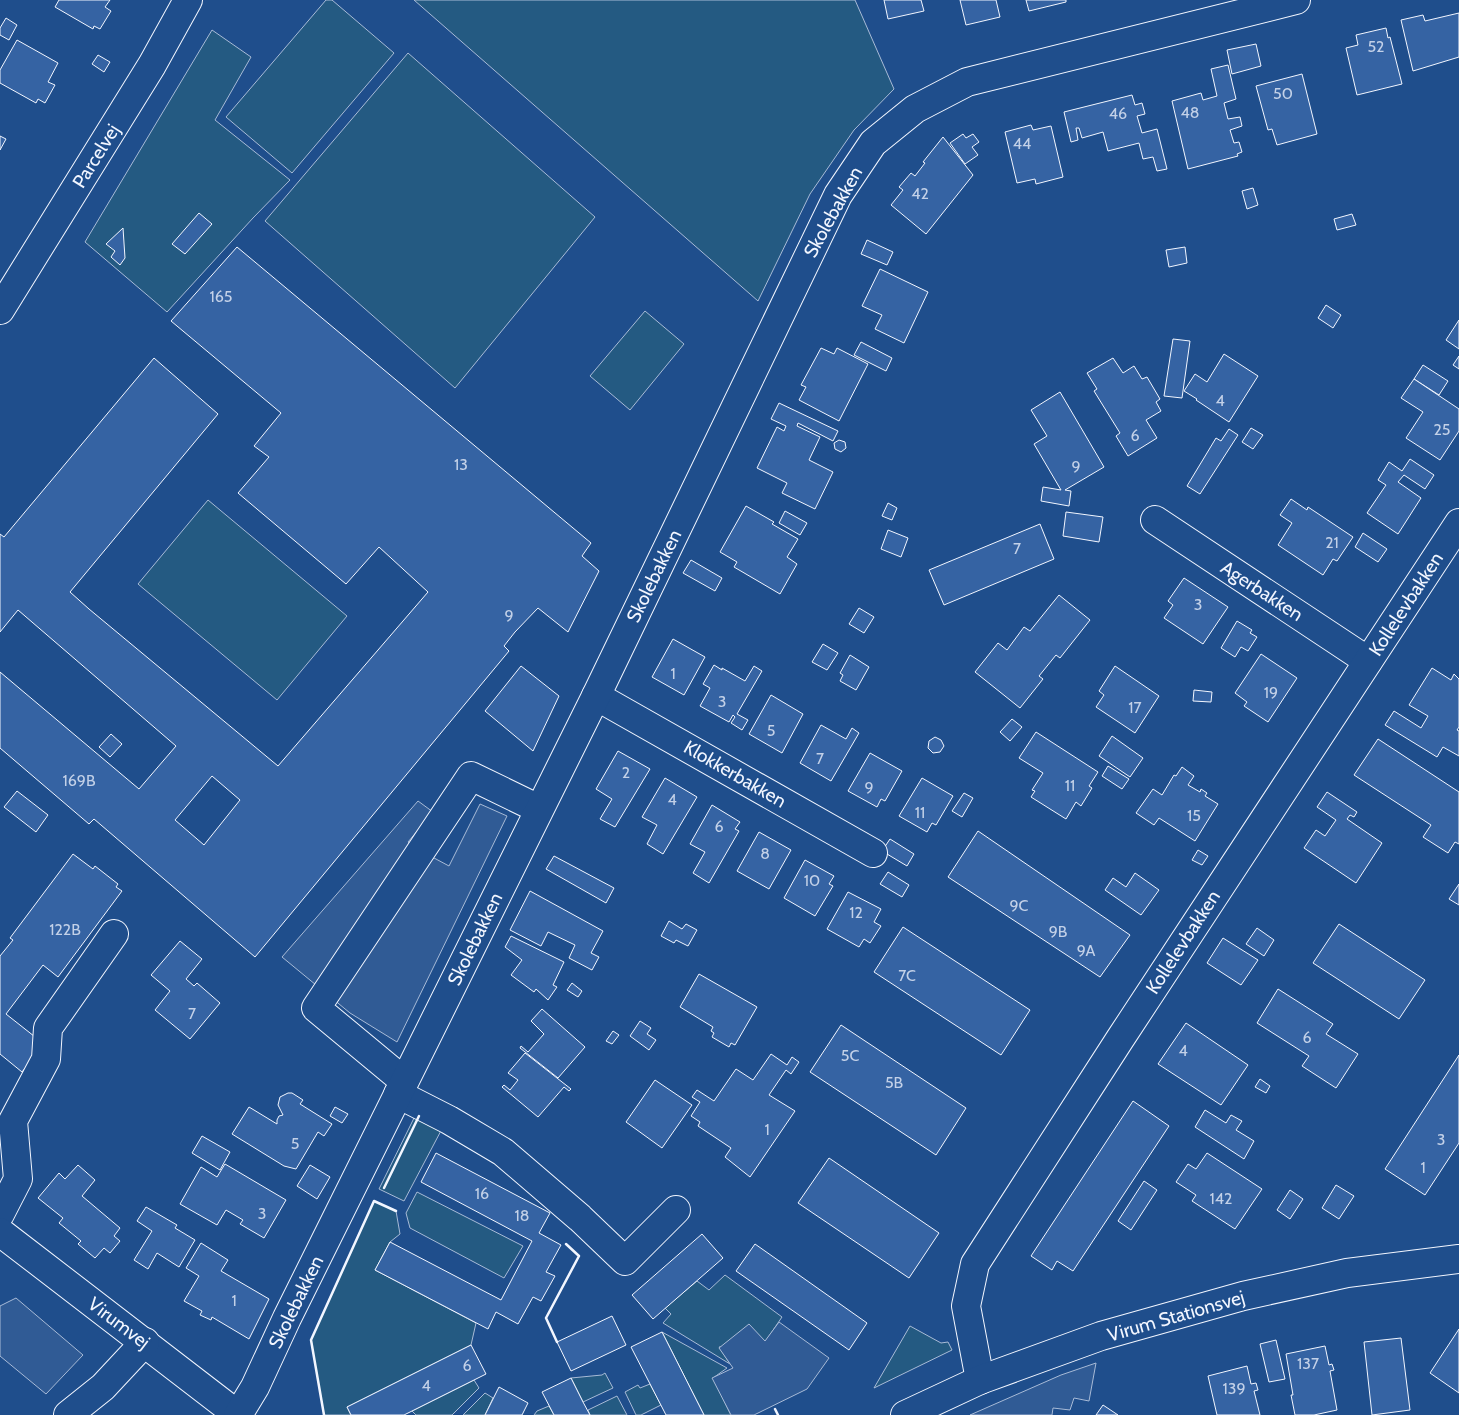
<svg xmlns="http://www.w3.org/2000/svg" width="1459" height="1415" font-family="Cabin,sans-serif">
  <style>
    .green { fill: #245a82; stroke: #a8bbd7 }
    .parking { fill: #305b95; stroke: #a8bbd7 }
    .building { fill: #3563a3; stroke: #f2f6ff; fill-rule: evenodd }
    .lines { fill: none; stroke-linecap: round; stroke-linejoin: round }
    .minor-casing { stroke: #f2f6ff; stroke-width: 30 }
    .minor { stroke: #1f4e8c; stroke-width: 28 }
    .wall { stroke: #f2f6ff; stroke-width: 2.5 }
    .labels { text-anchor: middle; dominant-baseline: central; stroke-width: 4; stroke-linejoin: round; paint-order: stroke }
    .number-label { font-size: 16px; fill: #c3d1e8 }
    .street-label { font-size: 19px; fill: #f2f6ff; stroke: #1f4e8c }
  </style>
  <rect width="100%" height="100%" fill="#1f4e8c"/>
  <g class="green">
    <polygon points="326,0 332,0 394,53 292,173 226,117"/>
    <polygon points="414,0 855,0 894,89 854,130 810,194 758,301"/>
    <polygon points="212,30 251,57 215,120 290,180 253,218 167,312 85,242"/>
    <polygon points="408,53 595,217 455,388 265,221"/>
    <polygon points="645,311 684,344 630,410 590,376"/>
    <polygon points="208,500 347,616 277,700 138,584"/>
    <polygon points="417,1112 444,1125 404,1201 379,1189"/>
    <polygon points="417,1192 523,1246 504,1278 410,1228 406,1213"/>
    <polygon points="374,1201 396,1211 400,1234 390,1242 375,1270 476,1323 471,1345 347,1407 351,1415 324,1415 311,1340"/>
    <polygon points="725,1275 782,1317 765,1342 719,1347 730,1364 663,1323 671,1314 665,1308 697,1281 709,1290"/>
    <polygon points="910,1326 941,1343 948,1342 952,1350 874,1388"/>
    <polygon points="662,1332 727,1368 713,1378 731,1415 704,1415"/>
    <polygon points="605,1373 613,1388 583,1402 571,1378 602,1375"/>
    <polygon points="474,1380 479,1388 452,1415 416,1415 412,1411"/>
    <polygon points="650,1384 661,1405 641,1415 636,1415 625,1392 638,1385 640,1388"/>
    <polygon points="485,1393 493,1398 485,1415 463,1415"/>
    <polygon points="617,1396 627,1415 590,1415 588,1410"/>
    <polygon points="549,1406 554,1415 534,1415 537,1411"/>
  </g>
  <g class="parking">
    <polygon points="418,801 433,812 408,842 421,851 449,866 480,804 507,816 397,1042 350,1013 282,957"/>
    <polygon points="16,1298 83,1355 46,1394 0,1356 0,1306"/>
    <polygon points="779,1322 829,1358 807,1389 754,1415 731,1415 712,1378 733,1368 719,1348 749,1324 765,1341"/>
    <polygon points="1096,1363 1089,1401 1074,1398 1070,1410 1053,1408 1052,1415 970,1415 1061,1375"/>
  </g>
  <g class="building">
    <polygon points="59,0 110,0 105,7 111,11 100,29 94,26 93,29 55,7"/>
    <polygon points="884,0 921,0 924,11 888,19"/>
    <polygon points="960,0 996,0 1000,17 966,25"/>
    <polygon points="1026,0 1066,0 1066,2 1029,11"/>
    <polygon points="1459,13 1459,57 1413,71 1401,20 1423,15 1425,21"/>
    <polygon points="6,18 17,25 9,40 0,35 0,28"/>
    <polygon points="1386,28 1388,38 1390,37 1402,84 1357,95 1346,48 1358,45 1356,35"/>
    <polygon points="17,40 58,63 48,82 55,85 45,103 38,99 36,103 0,83 0,70"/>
    <polygon points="1256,44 1261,66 1232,74 1227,50"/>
    <polygon points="98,55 110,62 104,72 92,64"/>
    <polygon points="1228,65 1236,99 1224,103 1228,119 1240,117 1242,126 1230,130 1234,143 1239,142 1242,152 1237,154 1238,156 1188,169 1172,101 1201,93 1203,100 1217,96 1211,69"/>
    <polygon points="1302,74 1317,134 1277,145 1272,129 1268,130 1256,86"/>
    <polygon points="1132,95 1135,105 1142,103 1145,114 1137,116 1142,133 1157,129 1167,169 1157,171 1153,157 1143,159 1139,143 1108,151 1103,132 1082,138 1079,128 1076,128 1078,140 1071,142 1064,112"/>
    <polygon points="1031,125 1033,130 1051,126 1063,177 1036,184 1035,179 1017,183 1005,132"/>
    <polygon points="963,134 966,138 973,134 979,142 972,147 978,155 965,164 950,143"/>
    <polygon points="0,136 6,139 0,150"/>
    <polygon points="943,137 973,175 926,234 891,205 903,190 899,187 911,173 915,176 925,163 923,162"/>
    <polygon points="1253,188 1258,205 1247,209 1242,191"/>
    <polygon points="199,213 212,224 185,254 172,244"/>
    <polygon points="1352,214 1356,225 1337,230 1334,219"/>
    <polygon points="123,228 125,258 120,265 111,257 115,251 106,244"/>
    <polygon points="867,240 893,252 887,265 861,254"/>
    <path d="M237,247L591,543L582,556L599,571L568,632L538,608L515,632L504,646L509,651L255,957L94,819L89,824L0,748V672L139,789L176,746L18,610L0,632V534L4,537L154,358L218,414L70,592L89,609L278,766L428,592L379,547L346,584L238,493L269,457L254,446L281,413L171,321ZM212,776L240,800L204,845L175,820Z"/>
    <polygon points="1185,247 1187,263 1169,267 1166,250"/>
    <polygon points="880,269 928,292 904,343 875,329 882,315 862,306"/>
    <polygon points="1326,305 1341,315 1333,328 1318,318"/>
    <polygon points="1459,320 1459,349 1446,340"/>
    <polygon points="1173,339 1190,341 1182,398 1164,396"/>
    <polygon points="861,342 892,358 886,371 854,355"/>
    <polygon points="821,348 834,354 837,348 868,364 839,421 799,400 806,387 801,385"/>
    <polygon points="1224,354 1258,376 1229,422 1196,400 1197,399 1184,391 1195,374 1207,382"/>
    <polygon points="1459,356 1459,369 1453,365"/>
    <polygon points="1113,358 1123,373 1134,366 1142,379 1147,377 1160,399 1156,402 1161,411 1146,420 1157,438 1128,456 1116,436 1120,433 1094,391 1097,389 1087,373"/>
    <polygon points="1423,365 1448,381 1439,395 1414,379"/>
    <polygon points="1414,379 1459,409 1459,431 1440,460 1406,438 1423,412 1401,398"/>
    <polygon points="1060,392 1104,467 1065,490 1071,491 1069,506 1041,501 1043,487 1061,490 1034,444 1047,436 1031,410"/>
    <polygon points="779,403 838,431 833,441 798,423 797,426 820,437 809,460 833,472 815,509 782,493 787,483 757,468 777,427 784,431 786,426 771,419"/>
    <polygon points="1251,428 1263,435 1253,449 1242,442"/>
    <polygon points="1229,429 1238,435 1200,494 1187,486 1216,438 1221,441"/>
    <polygon points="839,440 845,442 846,448 841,452 835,449 834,443"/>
    <polygon points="1410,459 1434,475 1425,489 1404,475 1398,482 1421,498 1398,534 1367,513 1386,485 1378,480 1389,462 1402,471"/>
    <polygon points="1291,499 1307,510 1308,507 1353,537 1337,561 1333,559 1323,575 1278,545 1292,523 1280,515"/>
    <polygon points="888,503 897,508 892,520 882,516"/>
    <polygon points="746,506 774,522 772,524 798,539 787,557 797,564 780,594 734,567 737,562 720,552"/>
    <polygon points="785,511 807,523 800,535 779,523"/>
    <polygon points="1066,512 1103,517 1099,542 1063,536"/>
    <polygon points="1040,524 1054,559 944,605 929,570"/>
    <polygon points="888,530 908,538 901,557 881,549"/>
    <polygon points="1363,533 1387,549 1378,562 1355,547"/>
    <polygon points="691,560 722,578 715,591 683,573"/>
    <polygon points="1184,578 1228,607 1203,644 1164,618 1173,605 1168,601"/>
    <polygon points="1059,595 1090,620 1060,658 1056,655 1039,676 1043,679 1020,708 975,672 998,643 1007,650 1024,627 1030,631"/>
    <polygon points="859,608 874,617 864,633 849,624"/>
    <polygon points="1237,621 1252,630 1250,633 1257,637 1248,651 1241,647 1235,657 1221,648"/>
    <polygon points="673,639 705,657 684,695 652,677"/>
    <polygon points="823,644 838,653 827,670 812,662"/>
    <polygon points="1261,654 1297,678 1268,722 1244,706 1247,702 1235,693"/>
    <polygon points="850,655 869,667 856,690 840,681 843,675 840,673"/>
    <polygon points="714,665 722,670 722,668 745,681 754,666 762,671 737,714 748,720 742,730 731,723 735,717 733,715 729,722 700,706 710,688 703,684"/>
    <polygon points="521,666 559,696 533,751 485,711"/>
    <polygon points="1115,666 1159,696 1135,733 1096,707 1104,695 1099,691"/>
    <polygon points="1432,668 1451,680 1454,674 1459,679 1459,727 1457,730 1459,731 1459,756 1443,747 1437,757 1385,725 1394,711 1421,728 1428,716 1409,705"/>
    <polygon points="1194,690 1212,692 1211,702 1193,701"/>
    <polygon points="771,695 803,714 782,753 749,734"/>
    <polygon points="1012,719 1022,727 1010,741 1000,732"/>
    <polygon points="821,725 846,739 852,728 859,733 831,781 800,763"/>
    <polygon points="1036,732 1098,772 1089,786 1092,788 1081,806 1076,802 1066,819 1031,797 1035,791 1032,790 1043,773 1019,758"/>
    <polygon points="111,734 122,744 110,757 99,747"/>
    <polygon points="1112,736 1143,758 1130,777 1099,756"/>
    <polygon points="935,737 941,740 944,746 940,752 933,753 928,748 929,741"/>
    <polygon points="1378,739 1459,792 1459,844 1455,842 1448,853 1423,837 1431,825 1354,775"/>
    <polygon points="618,751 650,769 615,827 600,819 612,799 596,789"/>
    <polygon points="870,753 902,771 885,801 881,799 877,807 848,791"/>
    <polygon points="1108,766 1129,779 1122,789 1102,776"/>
    <polygon points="1182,767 1194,776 1188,785 1200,792 1201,789 1207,793 1205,796 1218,804 1195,841 1159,818 1154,825 1136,813 1153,789 1162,795 1174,775 1176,776"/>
    <polygon points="665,778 697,797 663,854 647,844 657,825 642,817"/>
    <polygon points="922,778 953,796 936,825 932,823 927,832 899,816"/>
    <polygon points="17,791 48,815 36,832 4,807"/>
    <polygon points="1327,792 1357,812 1354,817 1350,815 1347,819 1382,843 1356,883 1304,848 1316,830 1325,836 1336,820 1317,807"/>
    <polygon points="964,793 973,798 962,817 952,811"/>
    <polygon points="712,805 740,822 735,829 739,831 709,883 693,873 705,852 690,844"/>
    <polygon points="978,831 1130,935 1100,977 948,877"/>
    <polygon points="759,832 791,850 769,889 737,871"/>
    <polygon points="890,839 914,854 907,866 882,851"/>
    <polygon points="1198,850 1208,856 1202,865 1192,860"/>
    <polygon points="73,854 93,869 95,866 118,884 116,887 122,891 58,977 43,965 6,1014 44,1044 22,1072 0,1054 0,956 13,940 10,938"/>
    <polygon points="554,856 614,888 606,903 546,869"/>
    <polygon points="805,860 834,876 829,884 833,886 815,916 784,898"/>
    <polygon points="888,872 909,885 902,897 880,884"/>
    <polygon points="1135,873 1159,890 1141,915 1105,890 1113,878 1126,887"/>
    <polygon points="1459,884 1459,905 1449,899"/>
    <polygon points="530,891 603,931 591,953 599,957 592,970 569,958 575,945 548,932 541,946 510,930"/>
    <polygon points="848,892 881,909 874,922 881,926 870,943 864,939 859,947 827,929"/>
    <polygon points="669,921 682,929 686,924 697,930 688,946 676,940 674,943 661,936"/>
    <polygon points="1339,924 1425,980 1399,1019 1313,963"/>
    <polygon points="903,927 1030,1010 1001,1055 874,972"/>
    <polygon points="1257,928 1274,940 1264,956 1246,944"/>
    <polygon points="511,936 564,962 553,985 557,987 548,1000 536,989 534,992 511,975 522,960 505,947"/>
    <polygon points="1223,938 1258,960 1241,985 1207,963"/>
    <polygon points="180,941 202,959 186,979 194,986 197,983 220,1003 190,1039 155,1010 170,991 151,975"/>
    <polygon points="699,974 757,1007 735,1045 731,1043 729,1047 712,1037 714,1033 711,1031 713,1027 680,1007"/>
    <polygon points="572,983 582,991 578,997 567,990"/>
    <polygon points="1278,989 1333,1024 1326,1034 1358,1054 1336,1088 1302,1066 1309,1056 1257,1023"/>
    <polygon points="542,1009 585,1047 558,1078 520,1048 521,1046 528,1052 544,1034 531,1021"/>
    <polygon points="640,1021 651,1028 647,1034 656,1040 649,1050 630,1036"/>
    <polygon points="1186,1023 1248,1065 1221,1105 1158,1064"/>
    <polygon points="841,1025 966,1108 936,1155 810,1072"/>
    <polygon points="613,1031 619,1035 612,1044 606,1041"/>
    <polygon points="525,1053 571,1089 569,1091 564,1087 538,1117 502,1087 504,1085 510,1090 518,1080 508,1073"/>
    <polygon points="771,1054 787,1065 792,1057 799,1062 791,1074 786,1070 769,1095 795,1111 750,1177 725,1157 731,1148 698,1126 700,1122 691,1116 700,1102 692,1097 697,1090 714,1101 736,1069 753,1080"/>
    <polygon points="1459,1055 1459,1143 1425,1195 1385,1169"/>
    <polygon points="1260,1079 1270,1086 1266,1093 1255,1087"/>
    <polygon points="655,1080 692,1105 662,1148 626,1122"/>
    <polygon points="288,1093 292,1093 303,1100 300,1104 332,1124 324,1136 318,1132 296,1169 284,1166 232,1134 249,1107 277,1124 277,1120 279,1116 283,1115 278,1105 280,1097"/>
    <polygon points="1133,1101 1169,1126 1073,1271 1057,1261 1052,1270 1031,1256"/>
    <polygon points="335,1107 348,1114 342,1123 330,1116"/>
    <polygon points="1205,1110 1226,1123 1231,1115 1242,1121 1236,1130 1254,1141 1244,1159 1195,1127"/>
    <polygon points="202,1136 230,1152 220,1170 192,1153"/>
    <polygon points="436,1153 550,1213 539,1233 561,1245 546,1272 555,1276 541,1301 533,1297 518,1324 496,1312 488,1329 375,1270 390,1242 501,1300 532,1241 421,1182"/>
    <polygon points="1207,1153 1262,1189 1235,1229 1192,1201 1196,1195 1176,1182 1188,1164 1196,1169"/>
    <polygon points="829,1158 939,1233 909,1278 798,1203"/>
    <polygon points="225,1164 286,1200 264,1238 240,1224 243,1220 226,1210 217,1225 180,1204 201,1167 217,1177"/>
    <polygon points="78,1165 95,1180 82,1196 120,1228 114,1236 120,1241 110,1253 104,1248 95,1258 78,1244 81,1241 59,1223 63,1218 38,1198 59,1173 65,1179"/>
    <polygon points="310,1165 330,1177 317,1199 297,1186"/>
    <polygon points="1144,1181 1157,1190 1131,1230 1118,1221"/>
    <polygon points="1336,1185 1354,1196 1339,1219 1322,1208"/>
    <polygon points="1290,1190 1303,1199 1290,1219 1277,1210"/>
    <polygon points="146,1207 177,1225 175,1228 195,1240 179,1267 157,1253 148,1269 134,1260 152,1231 137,1221"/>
    <polygon points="702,1234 723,1258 653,1319 632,1295"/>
    <polygon points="201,1243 228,1260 221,1271 269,1299 249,1339 212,1317 211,1320 200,1315 202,1311 184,1301 199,1276 186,1268"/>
    <polygon points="755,1244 867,1323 849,1350 736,1271"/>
    <polygon points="612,1316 626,1345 571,1371 557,1342"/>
    <polygon points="1459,1329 1459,1393 1430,1373"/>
    <polygon points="662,1332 704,1415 666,1415 631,1347"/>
    <polygon points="1401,1338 1410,1410 1372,1415 1364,1342"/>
    <polygon points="1276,1340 1285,1379 1269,1382 1260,1344"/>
    <polygon points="471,1345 486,1374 404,1415 351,1415 347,1407"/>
    <polygon points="1325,1346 1329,1365 1332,1364 1334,1370 1330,1371 1337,1410 1314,1415 1295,1415 1291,1395 1293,1395 1286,1354"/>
    <polygon points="1247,1366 1251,1384 1256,1383 1258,1390 1254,1391 1260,1415 1217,1415 1208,1376"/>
    <polygon points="571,1378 583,1402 590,1415 554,1415 542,1392"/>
    <polygon points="499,1387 528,1403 522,1415 485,1415"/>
    <polygon points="1103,1405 1118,1415 1096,1415"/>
  </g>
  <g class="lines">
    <g class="minor-casing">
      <g id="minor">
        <polyline points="0,310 152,65 188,0"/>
        <polyline points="1155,520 1368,661"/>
        <polyline points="596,696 873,853"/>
        <polyline points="404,1081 316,1008 471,776 539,809"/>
        <polyline points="398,1094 449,1120 503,1152 580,1218 625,1261 676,1210"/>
        <polyline points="0,1214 18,1179 13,1121 46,1059 48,1028 114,934"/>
        <polyline points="0,1232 238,1415"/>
        <polyline points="980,1380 966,1306 975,1264 1120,1039 1459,523"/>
        <polyline points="68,1415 103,1387 145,1342"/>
        <polyline points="238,1415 255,1387 287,1318 596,696 838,195 873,143 915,109 967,82 1296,0"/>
        <polyline points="905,1415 980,1380 1101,1336 1243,1296 1347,1273 1459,1259"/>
      </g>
    </g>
    <use href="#minor" class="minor"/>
    <g class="wall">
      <polyline points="384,1188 419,1116"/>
      <polyline points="557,1342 546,1318 579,1256 566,1244"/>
      <polyline points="775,1409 778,1415"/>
      <polyline points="324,1415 311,1340 374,1201 396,1211"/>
    </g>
  </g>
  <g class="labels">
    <g class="number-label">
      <text x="1376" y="46">52</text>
      <text x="1283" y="93">50</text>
      <text x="1190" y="112">48</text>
      <text x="1118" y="113">46</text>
      <text x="1022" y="143">44</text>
      <text x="920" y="193">42</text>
      <text x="221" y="296">165</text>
      <text x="1220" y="400">4</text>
      <text x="1442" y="429">25</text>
      <text x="1135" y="435">6</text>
      <text x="461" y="464">13</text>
      <text x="1076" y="466">9</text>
      <text x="1332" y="542">21</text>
      <text x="1017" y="548">7</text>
      <text x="1198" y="604">3</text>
      <text x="509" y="615">9</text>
      <text x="673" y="673">1</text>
      <text x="1271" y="692">19</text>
      <text x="722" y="701">3</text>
      <text x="1135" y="707">17</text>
      <text x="771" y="730">5</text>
      <text x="820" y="758">7</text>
      <text x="626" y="772">2</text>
      <text x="79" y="780">169B</text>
      <text x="1070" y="785">11</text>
      <text x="869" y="787">9</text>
      <text x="672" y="799">4</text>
      <text x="920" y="812">11</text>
      <text x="1194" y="815">15</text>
      <text x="719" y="826">6</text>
      <text x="765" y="853">8</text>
      <text x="812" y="880">10</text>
      <text x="1019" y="905">9C</text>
      <text x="856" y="912">12</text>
      <text x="65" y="929">122B</text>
      <text x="1058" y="931">9B</text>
      <text x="1086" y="950">9A</text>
      <text x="907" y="975">7C</text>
      <text x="192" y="1013">7</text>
      <text x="1307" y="1037">6</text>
      <text x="1183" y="1050">4</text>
      <text x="850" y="1055">5C</text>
      <text x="894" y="1082">5B</text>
      <text x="767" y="1129">1</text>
      <text x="1441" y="1139">3</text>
      <text x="295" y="1143">5</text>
      <text x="1423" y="1167">1</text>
      <text x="482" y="1193">16</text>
      <text x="1221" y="1198">142</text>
      <text x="262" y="1213">3</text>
      <text x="522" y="1215">18</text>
      <text x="234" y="1300">1</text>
      <text x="1308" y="1363">137</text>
      <text x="467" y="1365">6</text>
      <text x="426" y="1385">4</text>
      <text x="1234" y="1388">139</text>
    </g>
    <g class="street-label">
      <text transform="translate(96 156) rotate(-58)">Parcelvej</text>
      <text transform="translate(833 212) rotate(-61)">Skolebakken</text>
      <text transform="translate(654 576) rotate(-64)">Skolebakken</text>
      <text transform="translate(1262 591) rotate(33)">Agerbakken</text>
      <text transform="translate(1406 604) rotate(-57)">Kollelevbakken</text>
      <text transform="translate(735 774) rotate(30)">Klokkerbakken</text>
      <text transform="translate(475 939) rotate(-64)">Skolebakken</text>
      <text transform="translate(1183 942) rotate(-57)">Kollelevbakken</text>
      <text transform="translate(296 1302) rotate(-64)">Skolebakken</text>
      <text transform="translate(1176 1316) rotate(-16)">Virum Stationsvej</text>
      <text transform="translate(119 1323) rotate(37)">Virumvej</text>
    </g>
  </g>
</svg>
